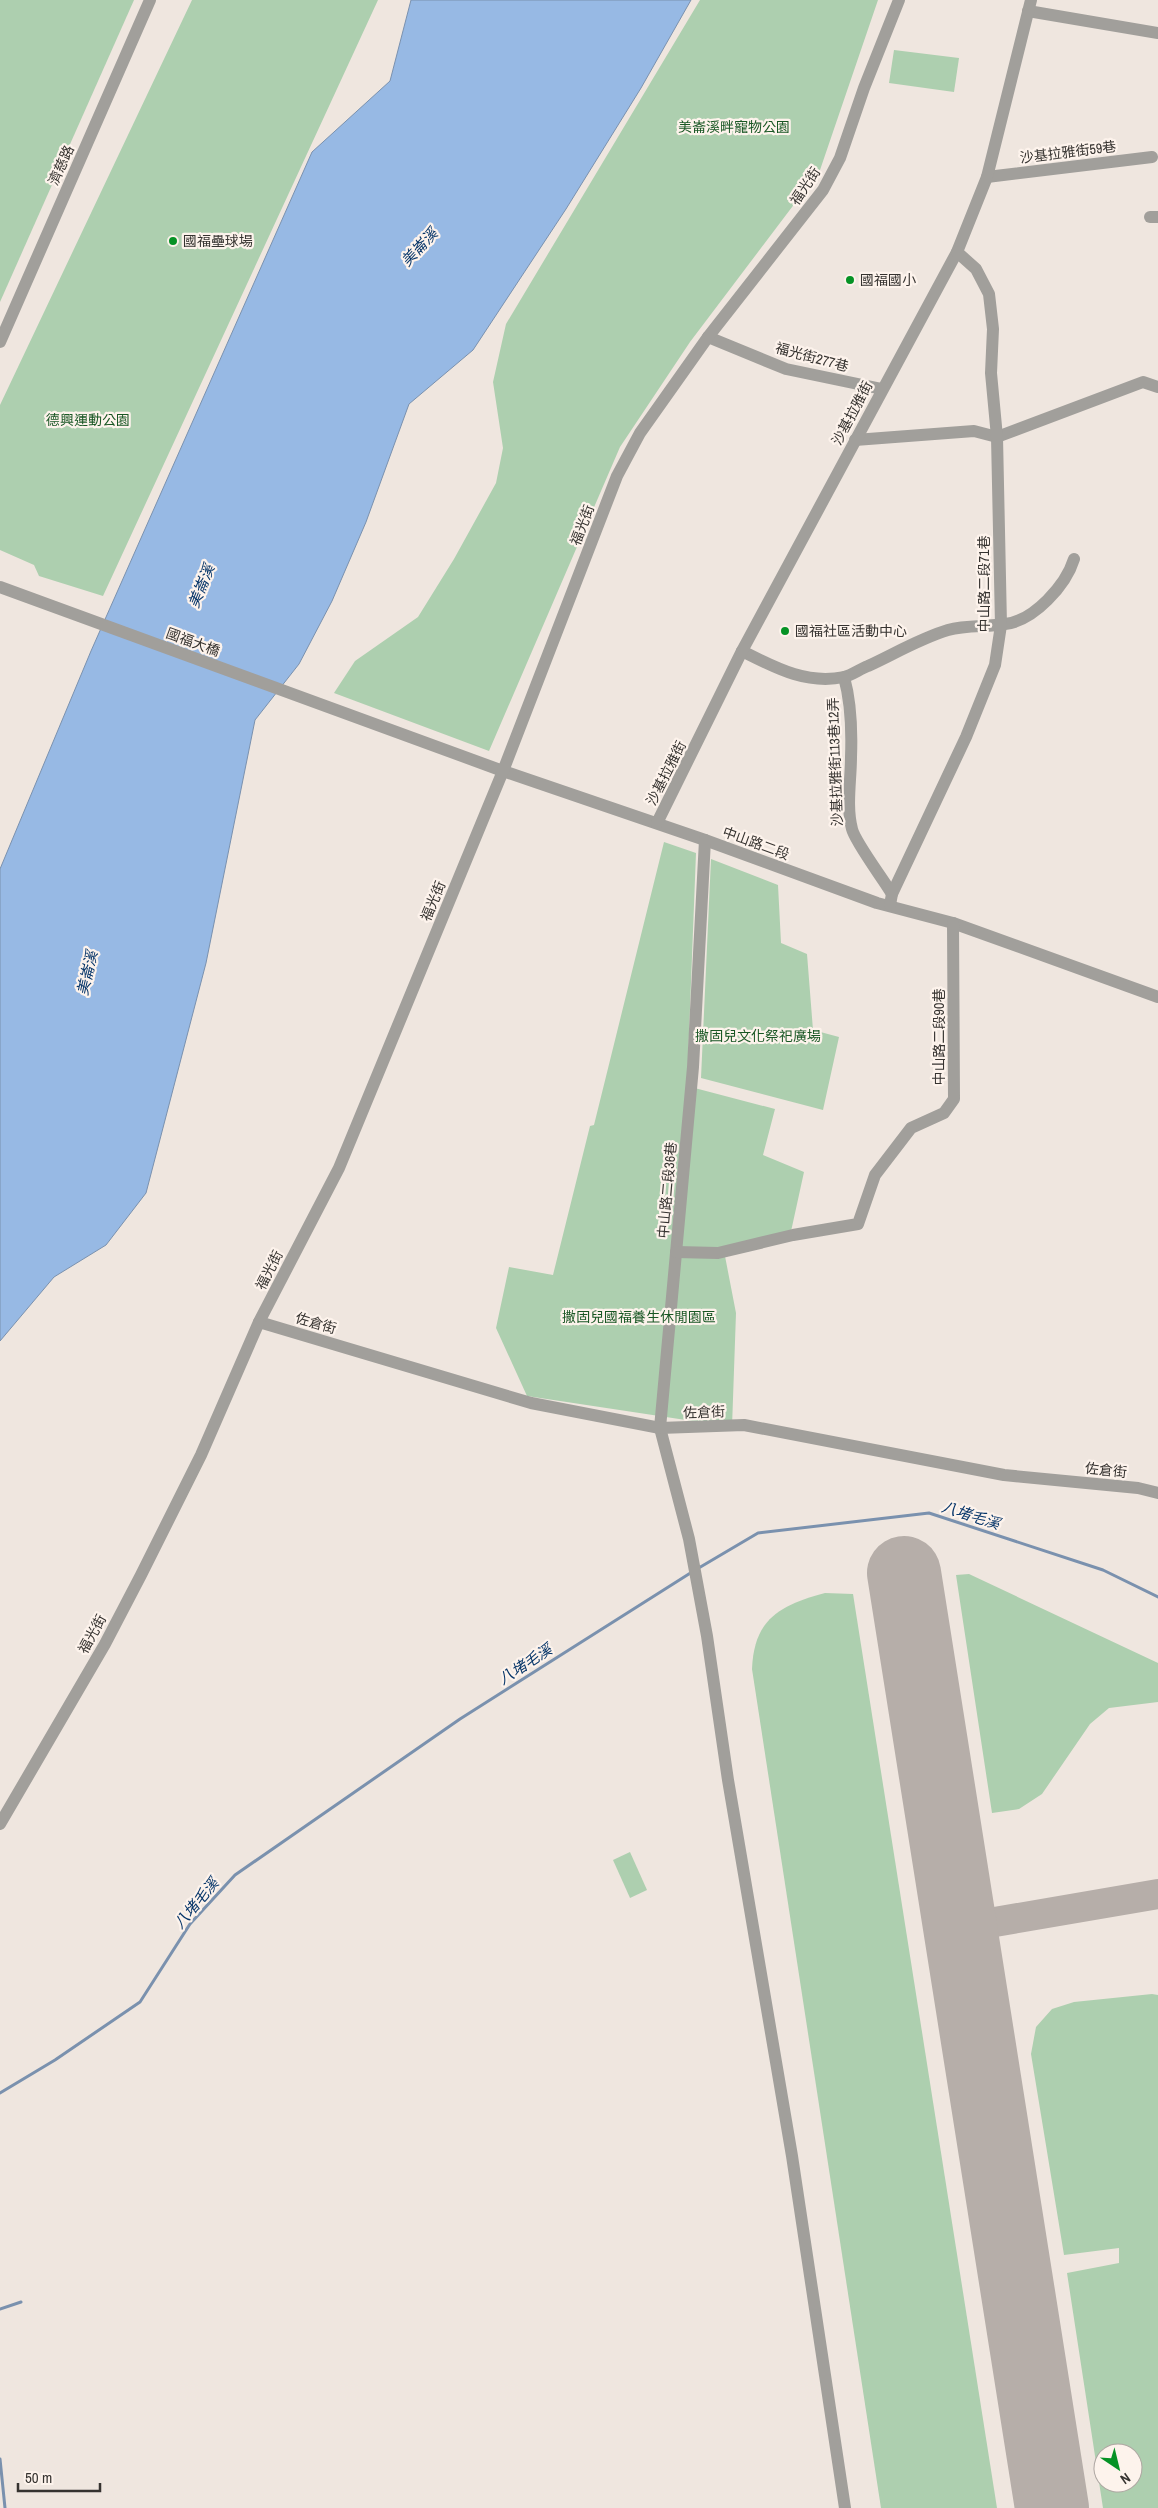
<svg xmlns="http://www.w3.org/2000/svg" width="1158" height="2508" font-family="'Archivo Narrow','Noto Sans TC',sans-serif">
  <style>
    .green { fill: #adcfaf; fill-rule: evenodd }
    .water { fill: #97b9e4; stroke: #7a91ae }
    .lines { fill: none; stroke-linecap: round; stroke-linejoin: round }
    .stream { stroke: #7a91ae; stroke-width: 3 }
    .taxiway { stroke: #b6aea9; stroke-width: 30 }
    .runway { stroke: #b6aea9; stroke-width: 74 }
    .minor { stroke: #a19f9b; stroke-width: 12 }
    .poi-dot { fill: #059225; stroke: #fdf3ec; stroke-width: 2 }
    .labels { text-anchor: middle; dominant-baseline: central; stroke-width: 4.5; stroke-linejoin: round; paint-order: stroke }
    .park-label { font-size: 14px; fill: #195724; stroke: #fdf3ec }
    .street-label { font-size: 14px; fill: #363330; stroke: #fdf3ec }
    .poi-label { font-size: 14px; fill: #363330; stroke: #fdf3ec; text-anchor: start }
    .water-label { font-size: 15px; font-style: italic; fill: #063569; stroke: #fdf3ec }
  </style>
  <rect width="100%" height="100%" fill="#efe6df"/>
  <g class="green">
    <polygon points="0,0 134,0 0,302"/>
    <polygon points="192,0 378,0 103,596 39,576 34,565 0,550 0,405"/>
    <polygon points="700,0 878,0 820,170 690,342 620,447 489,751 334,693 355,661 418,617 454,559 496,483 503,448 493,382 506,324"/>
    <polygon points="894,50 959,58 954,92 889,83"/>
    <polygon points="664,842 696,853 687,1086 775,1109 763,1155 804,1172 790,1236 724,1251 736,1313 732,1427 527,1396 496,1328 509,1267 553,1275 590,1126 594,1125"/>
    <polygon points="711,859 778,885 781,943 807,954 813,1030 839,1037 823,1110 701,1078"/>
    <polygon points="969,1574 1158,1663 1158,1702 1109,1708 1090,1724 1042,1794 1019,1809 992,1813 956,1575"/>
    <path d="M825,1593L853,1594L997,2508H881L752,1669C754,1618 781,1605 825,1593Z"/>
    <polygon points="630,1852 647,1890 630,1898 613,1860"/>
    <path d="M1152,1994L1158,1995V2508H1103L1067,2273L1119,2263V2248L1064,2255L1031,2054L1036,2027L1052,2009L1074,2002ZM1103,2453H1133V2483H1103Z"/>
  </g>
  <polygon class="water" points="411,0 691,0 641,88 566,209 473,350 409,404 366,522 332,601 299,664 255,720 206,963 146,1193 106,1245 54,1277 0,1341 0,869 91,651 312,152 390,81"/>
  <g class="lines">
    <g class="stream">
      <polyline points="697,1569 758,1533 929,1513 1103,1570 1158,1597"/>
      <polyline points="0,2093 55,2060 140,2002 190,1924 235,1875 460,1719 692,1572"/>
      <polyline points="0,2309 21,2302"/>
      <polyline points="0,2459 5,2508"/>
    </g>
    <polyline class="taxiway" points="960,1928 1158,1894"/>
    <polyline class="runway" points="904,1573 1052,2508"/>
    <g class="minor">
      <polyline points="1028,11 1158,33"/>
      <polyline points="987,177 1152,157"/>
      <polyline points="1150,217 1158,217"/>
      <polyline points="708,337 786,369 882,389"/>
      <polyline points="0,342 150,0"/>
      <polyline points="855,440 974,431 997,437 1143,382 1158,387"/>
      <polyline points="0,587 503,771 705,840 877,903 953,923 1158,997"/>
      <path d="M742,651C774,667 806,685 844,677C852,675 860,669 868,666C894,654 921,638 948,630C966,625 987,627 1005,624C1034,621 1066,585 1074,559"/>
      <path d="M844,677C851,702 852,731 851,757C851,780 846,806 852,829C855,842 884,880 892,894"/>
      <polyline points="657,823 742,651 957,252 987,177 1031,0"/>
      <polyline points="705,840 693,1067 660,1428 689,1539 707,1636 728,1780 792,2156 845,2508"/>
      <polyline points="890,905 892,894 966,737 995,665 1001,625 997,437 991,373 993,329 989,294 976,269 957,252"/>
      <polyline points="676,1252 718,1253 793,1235 858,1224 875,1175 911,1128 944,1113 954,1099 953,923"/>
      <polyline points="259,1322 531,1403 660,1428 744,1425 1004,1475 1138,1488 1158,1493"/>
      <polyline points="0,1824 105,1644 141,1575 201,1455 259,1322 339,1168 503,771 617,476 640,433 708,337 823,190 840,158 864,88 899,0"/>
    </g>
  </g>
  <g class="poi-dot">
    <circle cx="173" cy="241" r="5"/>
    <circle cx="850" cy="280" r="5"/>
    <circle cx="785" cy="631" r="5"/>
  </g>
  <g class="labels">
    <g class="park-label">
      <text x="734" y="127">美崙溪畔寵物公園</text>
      <text x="88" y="420">德興運動公園</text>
      <text x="758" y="1036">撒固兒文化祭祀廣場</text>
      <text x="639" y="1317">撒固兒國福養生休閒園區</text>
    </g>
    <g class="street-label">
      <text transform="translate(1068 152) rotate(-7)">沙基拉雅街59巷</text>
      <text transform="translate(61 165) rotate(-66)">濟慈路</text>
      <text transform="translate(805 186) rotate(-56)">福光街</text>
      <text transform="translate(812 357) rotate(15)">福光街277巷</text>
      <text transform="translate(852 413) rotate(-62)">沙基拉雅街</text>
      <text transform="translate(582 525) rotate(-69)">福光街</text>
      <text transform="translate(984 584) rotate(-90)">中山路二段71巷</text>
      <text transform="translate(193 642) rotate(20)">國福大橋</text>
      <text transform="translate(835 762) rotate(-92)">沙基拉雅街113巷12弄</text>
      <text transform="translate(666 773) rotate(-63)">沙基拉雅街</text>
      <text transform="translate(756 843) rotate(20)">中山路二段</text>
      <text transform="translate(433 901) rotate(-67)">福光街</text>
      <text transform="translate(939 1037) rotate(-90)">中山路二段90巷</text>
      <text transform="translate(667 1190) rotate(-85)">中山路二段36巷</text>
      <text transform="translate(269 1270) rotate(-63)">福光街</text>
      <text transform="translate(316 1323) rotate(16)">佐倉街</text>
      <text transform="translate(704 1412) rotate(-2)">佐倉街</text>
      <text transform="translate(1106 1470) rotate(6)">佐倉街</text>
      <text transform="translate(92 1634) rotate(-61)">福光街</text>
    </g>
    <g class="poi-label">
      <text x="183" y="241">國福壘球場</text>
      <text x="860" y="280">國福國小</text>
      <text x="795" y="631">國福社區活動中心</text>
    </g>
    <g class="water-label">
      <text transform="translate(419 247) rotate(-47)">美崙溪</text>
      <text transform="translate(201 586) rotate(-68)">美崙溪</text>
      <text transform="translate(87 973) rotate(-77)">美崙溪</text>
      <text transform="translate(971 1515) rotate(18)">八堵毛溪</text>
      <text transform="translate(525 1664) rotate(-33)">八堵毛溪</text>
      <text transform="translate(196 1903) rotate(-50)">八堵毛溪</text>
    </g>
  </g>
  <g transform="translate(1118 2468) rotate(145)"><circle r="24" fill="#fdf3ec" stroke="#ada6a1"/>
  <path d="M0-4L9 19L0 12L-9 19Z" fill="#059225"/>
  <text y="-8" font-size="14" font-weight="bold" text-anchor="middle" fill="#363330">N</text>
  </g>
  <path d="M18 2483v8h82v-8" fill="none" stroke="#363330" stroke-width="2.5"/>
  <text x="25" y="2483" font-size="15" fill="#363330" stroke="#fdf3ec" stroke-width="4" paint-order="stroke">50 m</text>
</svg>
